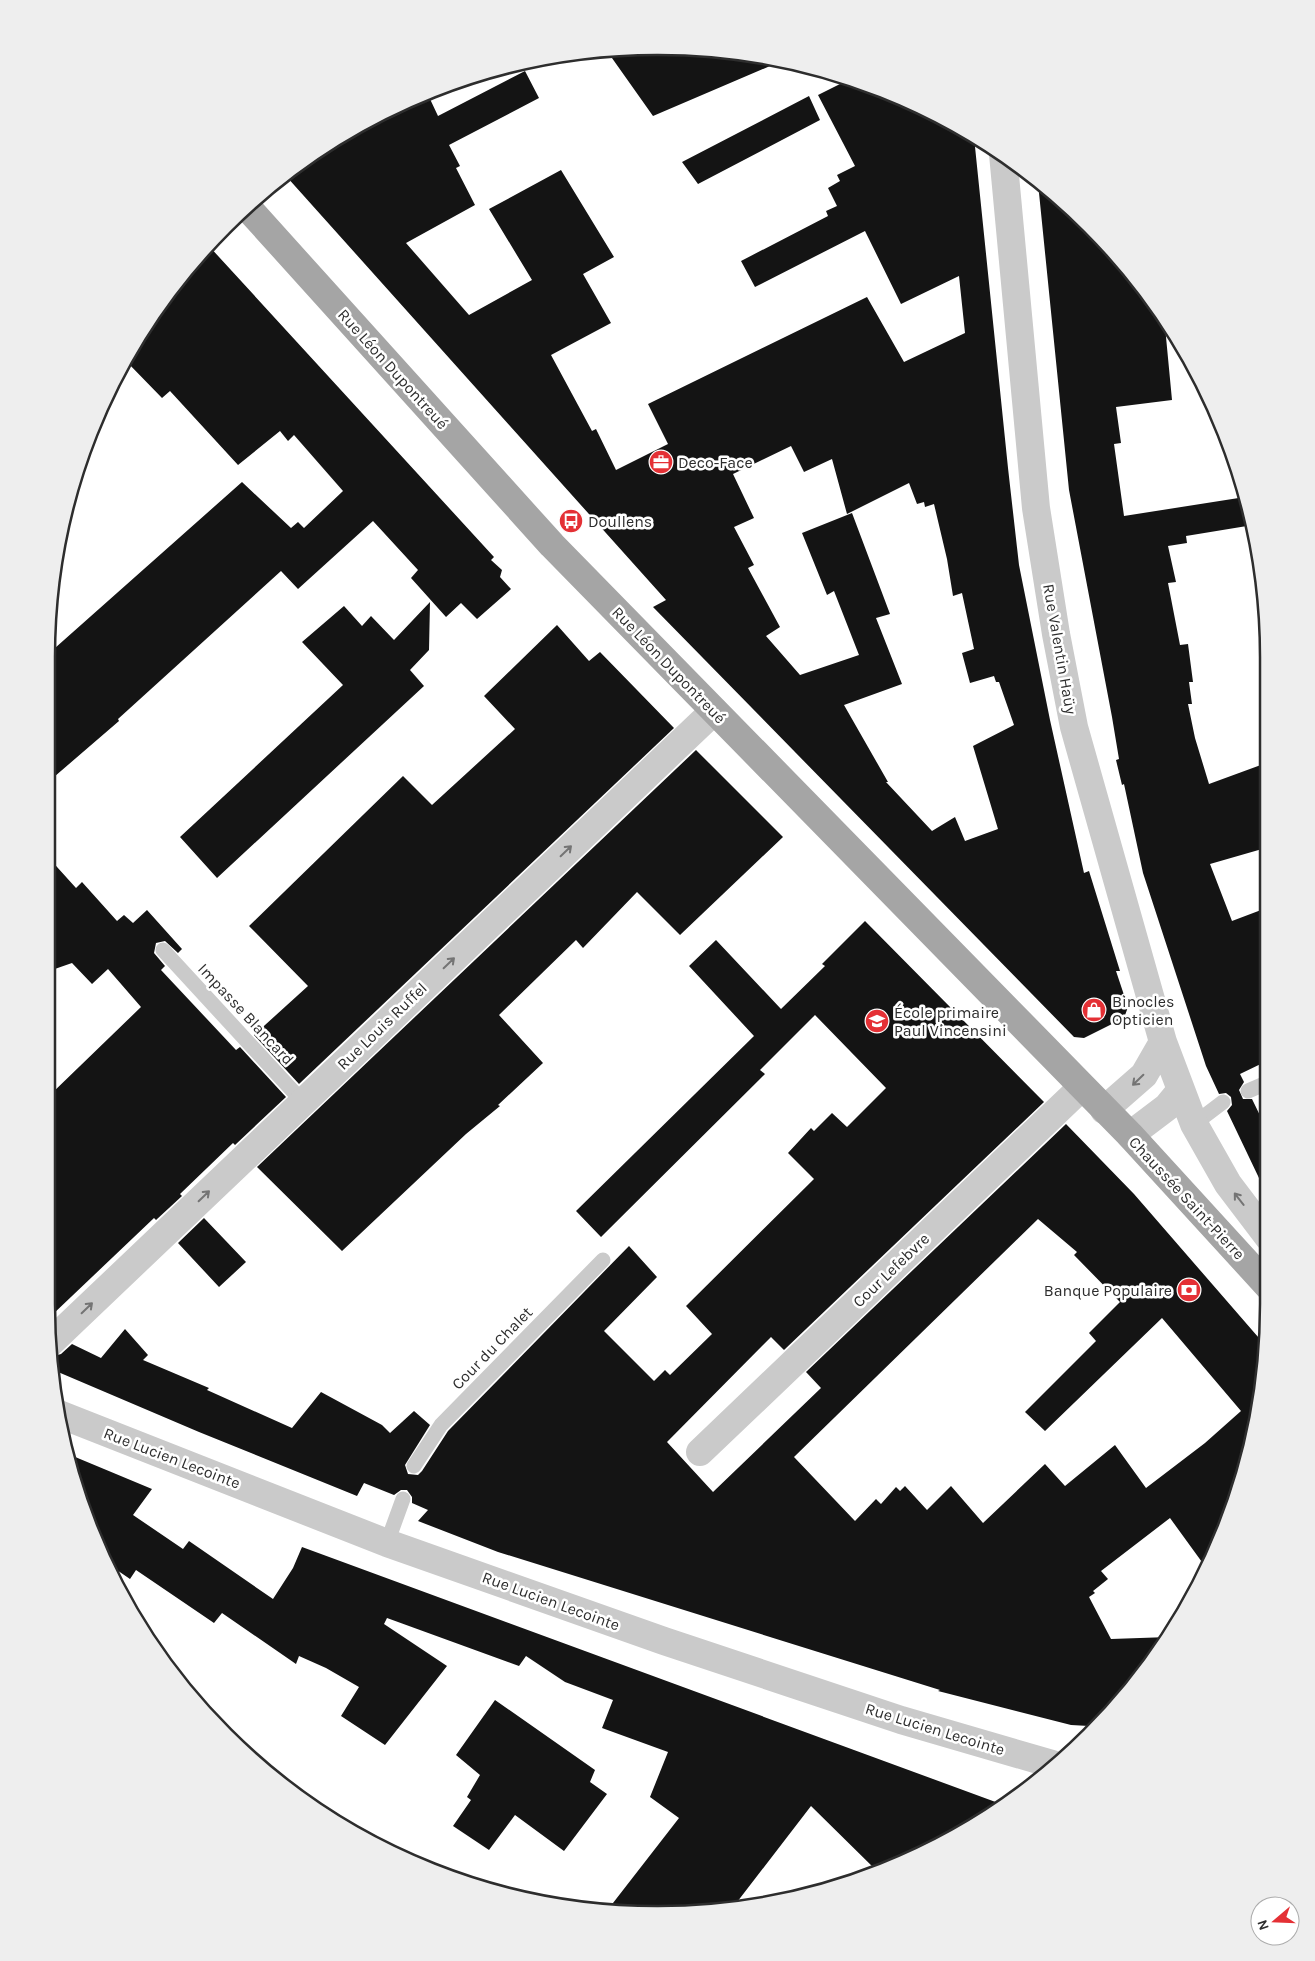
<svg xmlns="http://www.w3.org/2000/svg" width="1315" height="1961" font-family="Karla,sans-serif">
  <rect width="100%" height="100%" fill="#fff"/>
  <path fill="#141414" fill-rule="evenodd" d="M657,46L776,58L784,60L653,116L607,51Z
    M525,71L539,98L449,145L460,166L456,168L475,205L406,243L469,315L532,280L489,209L561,170L614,257L583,274L611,323L551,355L592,431L596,429L616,470L668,444L648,404L867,297L904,362L965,333L959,276L901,304L865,231L755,287L741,261L828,216L826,211L837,206L828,188L840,181L837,175L855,166L818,95L848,80L891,93L974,137L1008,468L1019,565L1050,720L1084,873L1089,871L1120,971H1116L1128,1007L1124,1018L1084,1038L1074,1037L1029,991L653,607L666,600L286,176L318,149L380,116L382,122L430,99L438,116ZM791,446L804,472L832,459L847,514L909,483L917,504L924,502L925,507L934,504L947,559L953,596L962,593L974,649L962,653L970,683L994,676L996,682H999L1014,725L973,746L998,829L965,841L955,817L932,831L886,782H888L844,705L902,684L876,618L890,614L852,513L802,533L827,595L834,591L859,655L800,675L766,636L780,627L748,568L754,565L734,527L754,518L733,474Z
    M809,96L820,120L698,184L682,162Z
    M1038,183L1090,225L1164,316L1172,400L1116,407L1121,443L1114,444L1124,516L1245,497L1253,525L1186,536L1187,543L1168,546L1176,582L1168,583L1180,645L1188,644L1193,682H1189L1192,704H1188L1195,738L1209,784L1269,762V847L1210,864L1232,921L1269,907V1060L1240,1074L1244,1082L1239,1090L1243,1099H1252L1269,1134V1199L1227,1111L1232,1105L1231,1097L1226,1093L1219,1094L1206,1066L1143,873L1124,784L1122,785L1116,760L1119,759L1112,717L1069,490Z
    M208,245L494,557L491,560L502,570L500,577L511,589L477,619L461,603L446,617L411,578L418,570L373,521L298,589L281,571L118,719L119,721L47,783L46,656L242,482L291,528L298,522L304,528L343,491L294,435L288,441L280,431L238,465L170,391L162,398L126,361L172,286Z
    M430,602L429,650L410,670L424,686L217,878L180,837L343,685L302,642L344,606L362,626L371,616L394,640Z
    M557,625L589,661L600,652L674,728L299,1084L254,1035L308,986L249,926L403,776L432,805L515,729L484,696Z
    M696,750L783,837L680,935L637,892L583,948L576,940L499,1015L543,1063L498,1105L500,1106L466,1134L342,1251L257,1167Z
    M48,857L76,888L82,882L117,921L124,915L133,923L147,910L182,949L178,953L165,941L156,943L154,953L165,966L161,970L236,1050L240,1047L286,1097L235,1145L233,1143L180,1194L182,1196L156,1220L154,1218L51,1316L49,1096L141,1007L108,969L92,984L72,963L49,971Z
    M865,921L1044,1102L784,1350L771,1337L667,1442L713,1492L821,1388L806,1372L1066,1124L1134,1194L1265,1345L1257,1422L1207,1569L1170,1518L1101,1571L1108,1579L1093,1591L1095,1593L1089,1597L1111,1639L1169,1637L1103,1720L1089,1726L1071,1725L938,1691L940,1690L498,1552L418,1521L428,1510L412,1503V1497L407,1490H401L394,1495L364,1483L357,1496L199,1432L51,1369V1357L61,1354L72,1344L101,1358L125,1329L148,1355L143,1360L209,1388L207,1390L292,1428L321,1392L382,1425L390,1433L414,1411L430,1425L405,1465L408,1474L418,1475L422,1471L448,1431L629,1246L657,1277L604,1331L654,1381L665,1370L670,1375L712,1334L686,1306L814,1179L788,1153L811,1128L814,1131L832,1113L847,1127L886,1088L815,1015L760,1070L765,1074L601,1237L576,1211L754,1036L689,966L716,940L781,1009L825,966L822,964ZM1038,1219L1077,1252L1074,1255L1120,1302L1089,1333L1096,1341L1025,1412L1045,1431L1162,1318L1241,1411L1205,1443L1146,1488L1115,1445L1065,1486L1045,1464L983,1523L951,1486L927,1510L905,1486L900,1491L896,1487L881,1504L876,1499L855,1521L794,1457Z
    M204,1218L246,1262L219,1287L178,1243Z
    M68,1454L152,1489L133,1515L183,1549L189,1541L273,1599L293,1568L302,1547L1001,1804L963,1833L878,1872L811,1806L734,1906L617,1913L606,1912L679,1818L650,1797L668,1752L602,1728L613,1700L565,1682L526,1656L519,1666L387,1618L384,1624L447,1666L385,1745L341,1716L359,1687L326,1668L299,1656L296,1664L222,1613L214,1623L136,1570L130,1579L111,1566L79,1500Z
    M495,1700L595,1770L590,1782L607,1794L564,1851L515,1815L489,1850L453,1826L471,1800L467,1797L480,1775L456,1755Z"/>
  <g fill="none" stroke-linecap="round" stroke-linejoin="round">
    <path stroke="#cacaca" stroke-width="15" d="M163,950L303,1102
      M1248,1091L1269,1082
      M1194,1124L1223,1102
      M414,1466L441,1425L603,1260
      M387,1543L403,1499"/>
    <path stroke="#cacaca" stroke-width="28" d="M51,1342L714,711
      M59,1414L387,1543L664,1641L901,1720L1052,1764
      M700,1452L1081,1088"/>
    <path stroke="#cacaca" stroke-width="28" d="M1003,154L1036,508L1056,634L1074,727L1163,1042L1194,1124L1228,1184L1269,1238
      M1104,1110L1144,1075L1163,1042
      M1130,1135L1167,1107L1181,1090"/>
    <path stroke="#a5a5a5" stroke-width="28" d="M247,207L552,545L1130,1135L1269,1287"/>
  </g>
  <defs><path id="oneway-shaft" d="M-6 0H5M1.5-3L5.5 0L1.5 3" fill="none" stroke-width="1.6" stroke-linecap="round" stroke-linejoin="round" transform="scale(1.25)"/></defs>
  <g stroke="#747474">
    <use href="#oneway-shaft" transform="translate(566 851) rotate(-44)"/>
    <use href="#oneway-shaft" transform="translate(449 963) rotate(-44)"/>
    <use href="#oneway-shaft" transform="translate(1138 1080) rotate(136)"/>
    <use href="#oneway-shaft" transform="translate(204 1196) rotate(-44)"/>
    <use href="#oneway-shaft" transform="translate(1239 1199) rotate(-128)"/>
    <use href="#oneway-shaft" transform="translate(87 1308) rotate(-44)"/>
  </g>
  <defs>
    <g id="office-disc" transform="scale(1.25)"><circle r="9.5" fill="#e43035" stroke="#fff"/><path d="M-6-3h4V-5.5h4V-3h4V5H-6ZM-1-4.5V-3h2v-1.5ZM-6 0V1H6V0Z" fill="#fff"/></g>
    <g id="bus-disc" transform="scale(1.25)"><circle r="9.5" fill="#e43035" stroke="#fff"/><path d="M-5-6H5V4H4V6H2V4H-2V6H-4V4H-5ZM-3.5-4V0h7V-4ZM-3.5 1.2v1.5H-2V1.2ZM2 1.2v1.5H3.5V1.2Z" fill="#fff"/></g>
    <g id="shop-disc" transform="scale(1.25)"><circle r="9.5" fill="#e43035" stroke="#fff"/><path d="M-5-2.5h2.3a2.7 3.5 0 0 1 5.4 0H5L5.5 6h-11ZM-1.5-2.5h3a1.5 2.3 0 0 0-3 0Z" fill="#fff"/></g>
    <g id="school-disc" transform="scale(1.25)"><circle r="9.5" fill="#e43035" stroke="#fff"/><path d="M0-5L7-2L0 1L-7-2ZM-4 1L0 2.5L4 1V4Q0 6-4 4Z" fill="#fff"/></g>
    <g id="bank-disc" transform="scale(1.25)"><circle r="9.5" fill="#e43035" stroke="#fff"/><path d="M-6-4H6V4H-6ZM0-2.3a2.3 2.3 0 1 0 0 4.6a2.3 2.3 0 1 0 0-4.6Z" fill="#fff"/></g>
  </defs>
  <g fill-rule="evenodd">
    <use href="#office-disc" x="661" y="462"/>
    <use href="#bus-disc" x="571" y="521"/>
    <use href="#shop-disc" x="1094" y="1010"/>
    <use href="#school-disc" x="877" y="1021"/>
    <use href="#bank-disc" x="1189" y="1290"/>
  </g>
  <g text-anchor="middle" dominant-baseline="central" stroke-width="5" stroke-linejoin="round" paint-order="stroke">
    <g font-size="16" fill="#2d2d2d" stroke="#fff">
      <text transform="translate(393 369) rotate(48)">Rue Léon Dupontreué</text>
      <text transform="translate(1060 649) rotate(80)">Rue Valentin Haüy</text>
      <text transform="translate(669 665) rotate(46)">Rue Léon Dupontreué</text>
      <text transform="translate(246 1014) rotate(47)">Impasse Blancard</text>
      <text transform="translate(382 1026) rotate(-44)">Rue Louis Ruffel</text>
      <text transform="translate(1187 1198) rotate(47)">Chaussée Saint-Pierre</text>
      <text transform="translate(891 1270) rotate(-44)">Cour Lefebvre</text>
      <text transform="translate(492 1348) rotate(-46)">Cour du Chalet</text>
      <text transform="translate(172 1458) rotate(21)">Rue Lucien Lecointe</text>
      <text transform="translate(551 1601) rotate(20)">Rue Lucien Lecointe</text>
      <text transform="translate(935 1729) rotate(17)">Rue Lucien Lecointe</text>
    </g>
    <g font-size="16" fill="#2d2d2d" stroke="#fff" text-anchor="start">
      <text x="678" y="462">Deco-Face</text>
      <text x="588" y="521">Doullens</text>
      <text x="1112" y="1001">Binocles<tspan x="1112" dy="18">Opticien</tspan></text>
      <text x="894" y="1012">École primaire<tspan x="894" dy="18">Paul Vincensini</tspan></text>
      <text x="1172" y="1290" text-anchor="end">Banque Populaire</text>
    </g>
  </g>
  <path d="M0 0H1315V1961H0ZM657 55H658A602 602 0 0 1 1260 657V1304A602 602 0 0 1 658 1906H657A602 602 0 0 1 55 1304V657A602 602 0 0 1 657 55Z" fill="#eee" fill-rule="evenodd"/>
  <path fill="none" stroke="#2d2d2d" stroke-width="2.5" d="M657 55H658A602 602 0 0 1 1260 657V1304A602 602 0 0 1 658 1906H657A602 602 0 0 1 55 1304V657A602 602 0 0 1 657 55Z"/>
  <g transform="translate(1275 1921) rotate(251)"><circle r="24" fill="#ffffff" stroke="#ababab"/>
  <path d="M0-4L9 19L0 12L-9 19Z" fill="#e43035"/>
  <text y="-8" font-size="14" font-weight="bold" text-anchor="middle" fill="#2d2d2d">N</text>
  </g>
</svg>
